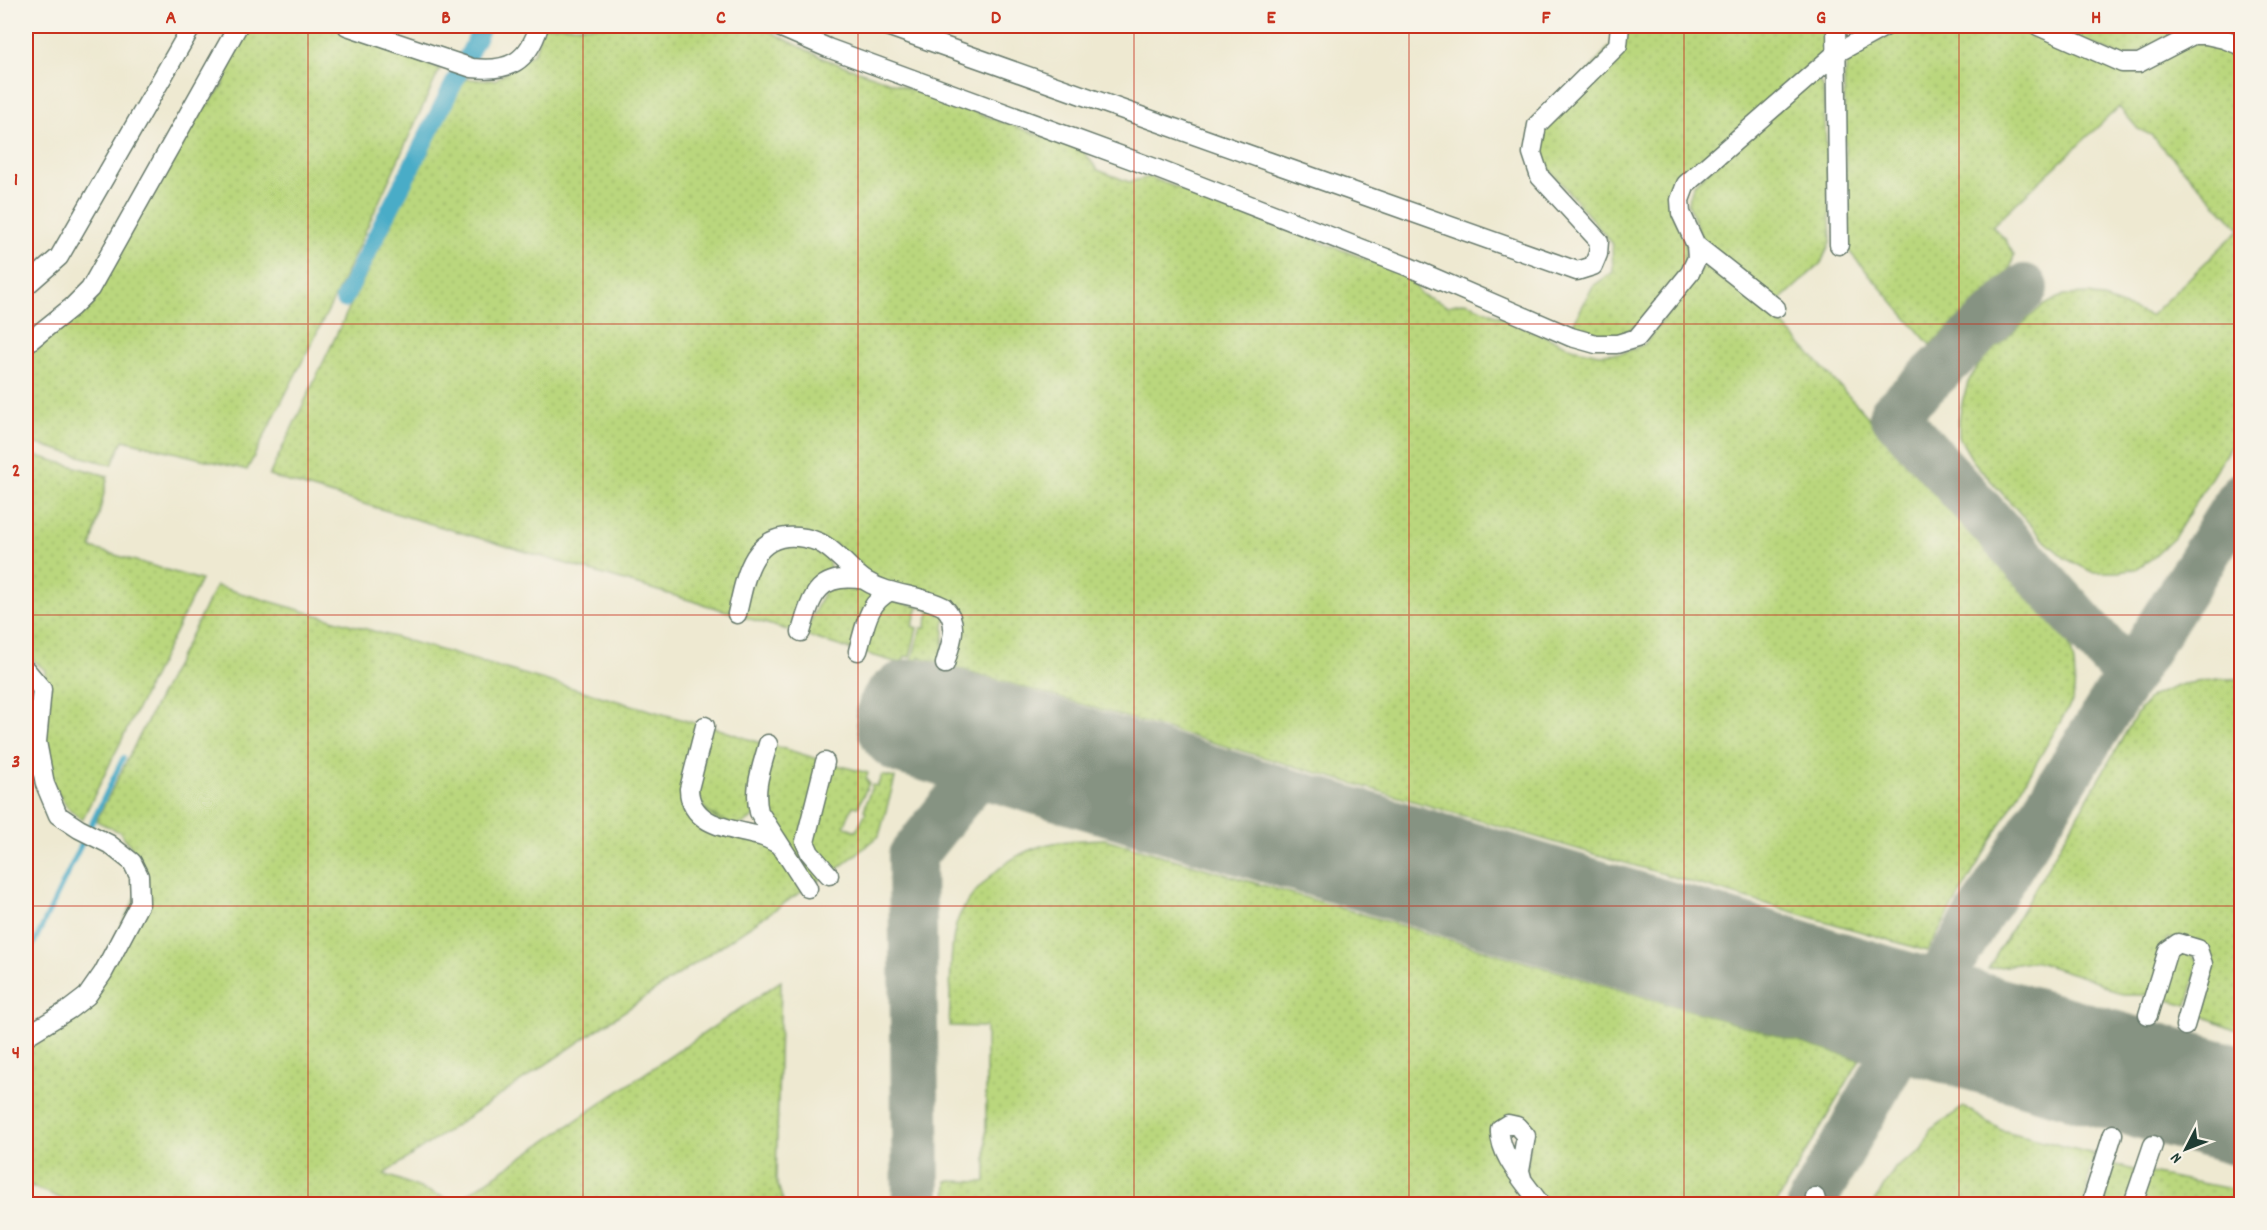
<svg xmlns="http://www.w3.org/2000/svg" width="2267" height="1230" font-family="Dekko,sans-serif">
  <defs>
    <pattern id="grass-dots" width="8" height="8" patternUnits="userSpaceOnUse" patternTransform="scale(1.5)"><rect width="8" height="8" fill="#bad77d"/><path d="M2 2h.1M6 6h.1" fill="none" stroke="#9fb96d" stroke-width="1.8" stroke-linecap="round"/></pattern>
  </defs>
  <rect width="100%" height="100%" fill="#f7f3e8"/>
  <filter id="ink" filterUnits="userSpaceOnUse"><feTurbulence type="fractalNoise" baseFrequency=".0167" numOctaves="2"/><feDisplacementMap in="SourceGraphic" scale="12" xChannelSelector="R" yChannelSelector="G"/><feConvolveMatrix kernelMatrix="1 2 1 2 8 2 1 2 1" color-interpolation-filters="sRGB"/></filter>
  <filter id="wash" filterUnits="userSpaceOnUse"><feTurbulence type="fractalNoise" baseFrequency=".008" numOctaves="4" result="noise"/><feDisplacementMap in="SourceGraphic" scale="24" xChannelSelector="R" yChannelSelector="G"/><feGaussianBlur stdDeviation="1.35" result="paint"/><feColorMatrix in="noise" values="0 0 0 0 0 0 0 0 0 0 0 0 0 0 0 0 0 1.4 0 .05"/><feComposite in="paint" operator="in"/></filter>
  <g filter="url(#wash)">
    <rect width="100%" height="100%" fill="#eee9d1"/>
    <path fill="url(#grass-dots)" stroke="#6c8a58" stroke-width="1.5" d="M244,26H330L440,69L336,295L247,470L123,440L112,465L26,441V358L37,341L67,326L90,304L194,110L207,106L224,84L221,65Z
      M542,26H759L825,59L1082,150L1098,170L1129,182L1149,177L1411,276L1420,294L1447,306L1466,302L1572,348L1598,354L1623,353L1645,344L1704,265L1774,315L2059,624C2075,649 2077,671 2073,700L1927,951L947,665L958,621L881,584L835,544L766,536L733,613L269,476L352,302L465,79L495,80L535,52Z
      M1627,26H1826L1828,49L1685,175L1673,189L1670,206L1686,245L1685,268L1637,325L1612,340L1569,332L1593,286L1613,272L1612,243L1544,163L1540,128Z
      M1907,26H2023L2122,66L2197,40L2241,52V429L2174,538L2154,557L2136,569L2118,572H2092L2065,558L2046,542L1973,461L1959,437V419L1963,399L1969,380L1982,360L2041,307L2064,295L2090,294L2150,316L2240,229L2151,135L2138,129L2119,107L1992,226L2005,239L2014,255L2009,273L1930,345L1847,249L1844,78L1850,54Z
      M2045,26H2241V41L2192,27L2138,53L2124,57Z
      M1815,77L1823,86L1831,241L1821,263L1777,303L1701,237L1688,203L1694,184Z
      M26,453L108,476L91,548L201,580L82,820L67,807L52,784L45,743V670L26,654Z
      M787,543C804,546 827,546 830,567L795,632L740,616L758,559Z
      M827,585L876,590L855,651L804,635Z
      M216,586L698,724L685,801L775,846L805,889L384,1174L456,1202L781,981L776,1179L784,1204H74L26,1184V1043L76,1009L146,878L132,848L120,832L96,821Z
      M883,598L945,613L942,663L919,657L918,661L912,659L921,628H925L930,610L918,607L912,626L917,628L910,657L905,656L902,664L861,652Z
      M2218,679H2241V1032L2194,1012L2209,950L2168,938L2150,995H2122L2096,981L2034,961L1988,969L2139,710L2152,696L2183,684Z
      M710,726L763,744L754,815C748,826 730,827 719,821C711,817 702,804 695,797Z
      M772,745L821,760L801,843L827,875L811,886L761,808Z
      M829,763L868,773L866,779L869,783L858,807L853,806L844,826L856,831L866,812L864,810L872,785L877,786L882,775L895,778L879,836L831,874L808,842Z
      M1105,839L1860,1060L1776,1204H1544L1526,1179L1531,1133L1496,1128L1536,1204H946L947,1181L986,1182V1027L949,1026C951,998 949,950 956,925C960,910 973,893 984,883C1022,843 1052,841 1105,839Z
      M2183,949L2199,962L2187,1005L2158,997L2170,953Z
      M1964,1107L2001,1130L2094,1154L2084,1204H1873L1895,1168L1923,1150L1930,1130Z
      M2109,1163L2137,1171L2129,1204H2097Z
      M2150,1173L2241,1191V1204H2139Z"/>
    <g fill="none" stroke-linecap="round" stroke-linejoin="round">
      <path stroke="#48acc7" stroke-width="5" d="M26,960L123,758"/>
      <path stroke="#48acc7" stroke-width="18" d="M344,299L483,26"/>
      <path stroke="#869382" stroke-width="48" d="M2129,676L2242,496
        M916,1204L912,856L1002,743
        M1811,1204L1917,1015L2129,676L1893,414L2024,288"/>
      <path stroke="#869382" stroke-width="118" d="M915,718L1917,1015L2242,1107"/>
    </g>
  </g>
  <g filter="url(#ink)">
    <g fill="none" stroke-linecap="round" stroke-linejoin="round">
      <g stroke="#67796b" stroke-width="21">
        <path id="minor" d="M347,26L472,68C509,72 528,62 539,26
          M777,26L828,48L1152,167L1409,267L1571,337L1596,344H1617L1637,338L1690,273L1697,258L1696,245L1681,213L1680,200L1686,184L1835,54L1886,26
          M887,26L1577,271L1593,266L1598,254L1599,241L1540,177L1532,153L1537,125L1618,45L1620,26
          M1836,26L1839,245
          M2038,26L2122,63H2139L2193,35H2206L2224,39L2242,46
          M1696,245L1776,308
          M26,286L59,257L192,26
          M26,344L72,307L90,289L238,26
          M737,614C745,580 751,532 798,537C807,538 816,540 824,545C840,555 851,571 866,581C890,596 920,594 944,607C961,624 950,644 945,664
          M801,632C812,593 819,572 865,580
          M858,651C865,628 867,602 891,591
          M26,670L42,689L37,742L45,784L58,815L79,829L109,844L132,862L139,876L140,903L103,973L87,996L70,1009L26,1036
          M705,726L689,789C690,828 735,829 763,837C770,839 775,843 781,846
          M768,744C762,767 753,788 759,812L808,888
          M825,762L805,842L810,853L829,875
          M2148,1015L2168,950L2178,943L2198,949L2203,964L2185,1026
          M1522,1178L1520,1171L1526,1136L1517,1126L1508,1124L1500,1129C1498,1155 1526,1183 1540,1204
          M1815,1197L1817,1204
          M2091,1204L2113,1134
          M2133,1204L2153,1145"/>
      </g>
      <use href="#minor" stroke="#fff" stroke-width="18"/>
    </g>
  </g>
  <path fill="none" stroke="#c8321e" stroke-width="1.5" stroke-opacity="0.55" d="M308,26V1204M583,26V1204M858,26V1204M1134,26V1204M1409,26V1204M1684,26V1204M1959,26V1204M26,324H2242M26,615H2242M26,906H2242"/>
  <rect width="2267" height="1230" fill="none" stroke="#f7f3e8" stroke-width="66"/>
  <g transform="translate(2186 1149) rotate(228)" stroke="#f7f3e8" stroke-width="4.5" paint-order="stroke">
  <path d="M0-4.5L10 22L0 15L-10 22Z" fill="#1f3d34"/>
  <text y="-9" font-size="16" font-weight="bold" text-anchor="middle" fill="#1f3d34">N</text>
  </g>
  <rect x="33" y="33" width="2201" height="1164" fill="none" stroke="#c8321e" stroke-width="2"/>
  <g font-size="20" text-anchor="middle" font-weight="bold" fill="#c8321e">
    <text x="171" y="23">A</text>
    <text x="446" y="23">B</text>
    <text x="721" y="23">C</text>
    <text x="996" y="23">D</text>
    <text x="1271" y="23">E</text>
    <text x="1546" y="23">F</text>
    <text x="1821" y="23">G</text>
    <text x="2096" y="23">H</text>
    <text x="16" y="185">1</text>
    <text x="16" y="476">2</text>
    <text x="16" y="767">3</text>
    <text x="16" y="1058">4</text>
  </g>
</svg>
